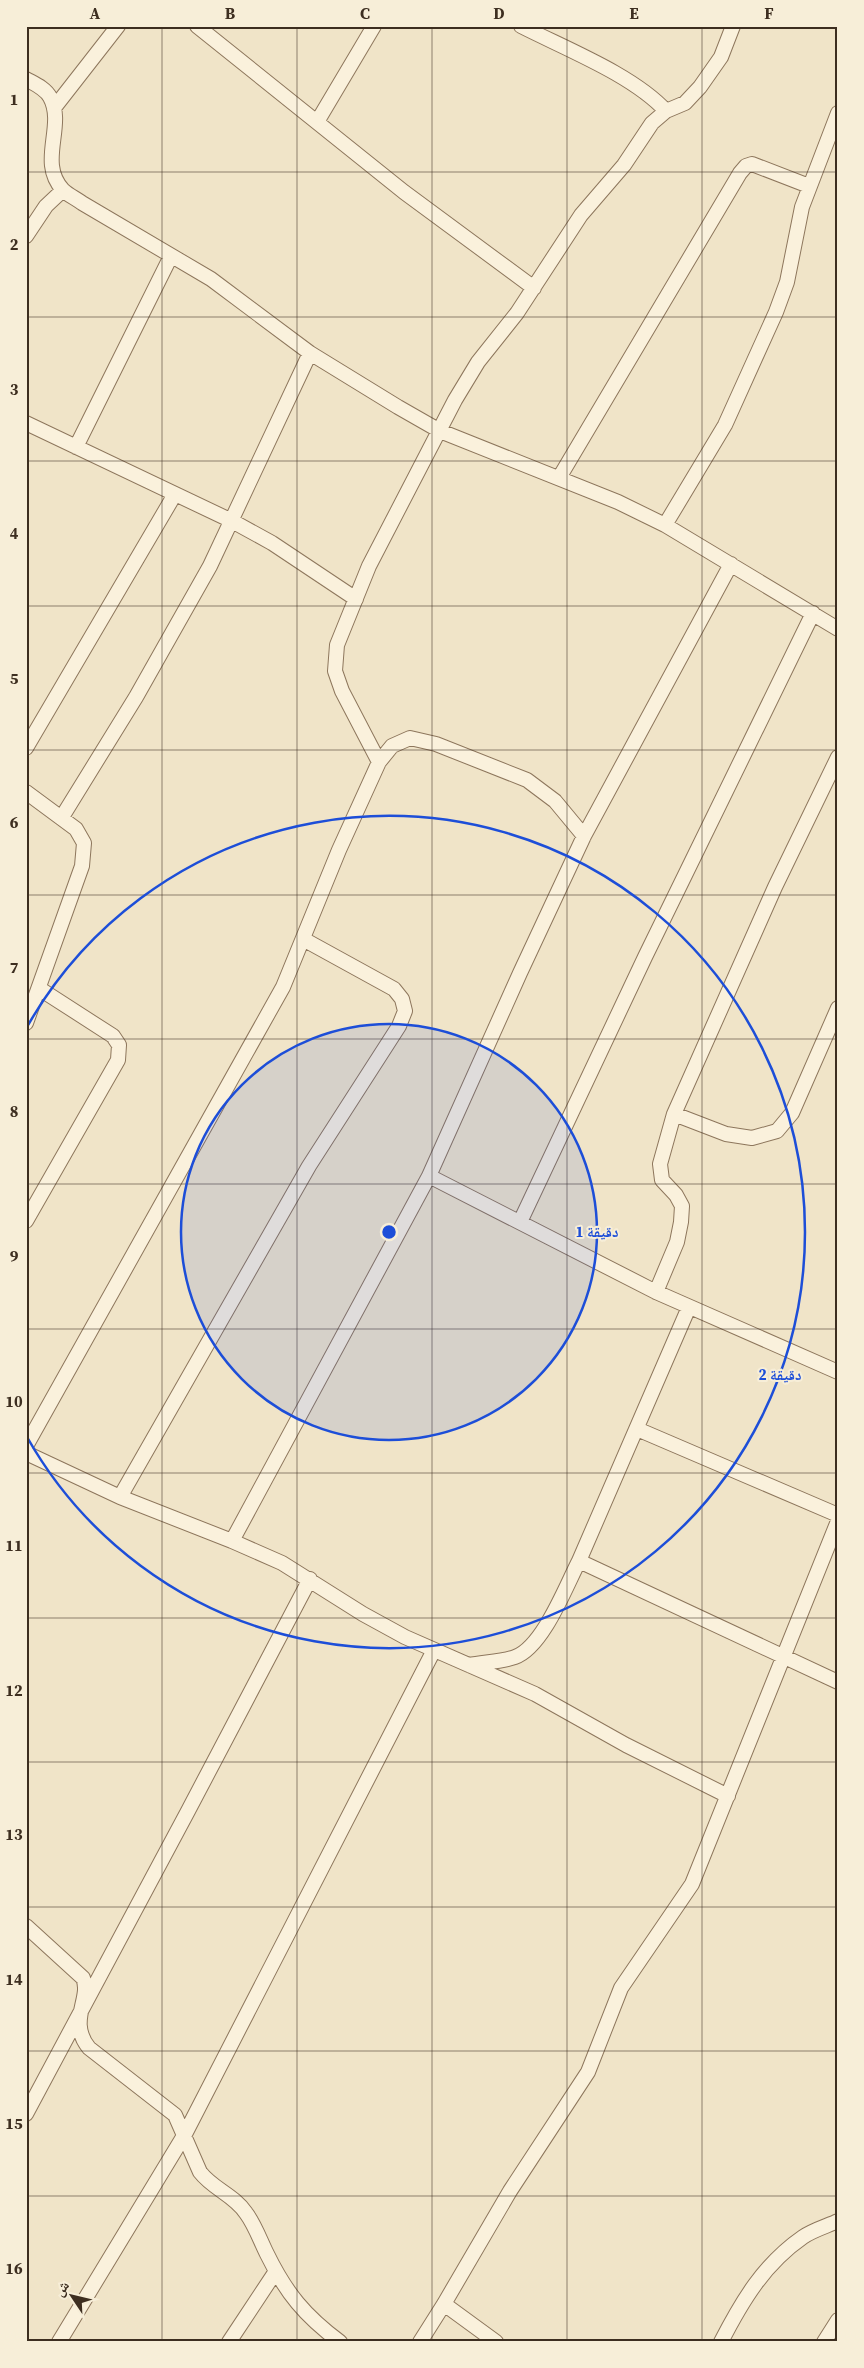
<svg xmlns="http://www.w3.org/2000/svg" width="864" height="2368" font-family="'Source Serif 4','Noto Naskh Arabic',serif">
  <rect width="100%" height="100%" fill="#f0e4c8"/>
  <g fill="none" stroke-linecap="round" stroke-linejoin="round">
    <g stroke="#8d765c" stroke-width="16">
      <path id="minor" d="M197,26L404,192L534,288
        M521,26C566,49 633,75 666,111
        M26,79C35,84 45,88 50,97C66,126 37,162 63,190C68,195 77,199 82,203L211,279L310,353L398,407L440,431L618,502L665,525L838,629
        M54,108L118,26
        M317,122L374,26
        M26,236L46,206L63,190
        M26,423L232,521L272,543L356,599
        M76,447L171,256
        M559,478L740,173L746,166L752,164L809,186
        M665,525L725,425L776,312L787,282L802,207L838,113
        M26,748L175,494
        M379,762L342,691L335,671L337,645L369,566L455,400L478,362L517,313L581,215L624,165L652,123L666,111L685,103L700,87L721,57L733,26
        M26,792L76,829L84,843L82,866L26,1023
        M62,817L136,697L210,566L310,353
        M674,1114L726,1134L752,1138L777,1131L792,1113L838,1008
        M429,1176L656,1292L838,1372
        M26,1221L118,1060L119,1045L113,1036L40,989
        M520,1222L645,957L813,613
        M656,1292L677,1242L681,1222L682,1206L676,1195L662,1180L660,1164L674,1114L775,887L838,757
        M689,1307L579,1561L838,1682
        M637,1429L838,1515
        M26,1446L283,987L339,850L379,762L392,746L410,738L436,744L527,780L555,801L584,836
        M26,1453L120,1497L232,1541L282,1563L363,1614L405,1637L535,1694L626,1745L728,1796
        M120,1497L309,1166L399,1026L405,1011L402,999L394,989L303,939
        M232,1541L429,1176L520,973L584,836L731,564
        M469,1665C484,1662 501,1662 515,1657C543,1647 566,1586 579,1561
        M26,1926L83,1978C92,1998 67,2021 89,2048L175,2115L200,2172C213,2189 234,2195 246,2213C255,2225 260,2240 267,2254C286,2293 305,2316 340,2342
        M26,2114L188,1811L310,1579
        M444,2304L496,2342
        M59,2342L185,2134L434,1650
        M229,2342L276,2271
        M420,2342L444,2304L510,2191L588,2072L621,1988L692,1884L838,1521
        M721,2342C742,2301 764,2264 803,2237C813,2230 827,2226 838,2221
        M824,2342L838,2320"/>
    </g>
    <use href="#minor" stroke="#faf1dc" stroke-width="14"/>
  </g>
  <path fill="none" stroke="#3d2e20" stroke-width="1" stroke-opacity="0.55" d="M162,26V2342M297,26V2342M432,26V2342M567,26V2342M702,26V2342M26,172H838M26,317H838M26,461H838M26,606H838M26,750H838M26,895H838M26,1039H838M26,1184H838M26,1329H838M26,1473H838M26,1618H838M26,1762H838M26,1907H838M26,2051H838M26,2196H838"/>
  <circle cx="389" cy="1232" r="208" fill="#1d4ed8" fill-opacity=".12"/>
  <g fill="none" stroke="#1d4ed8" stroke-width="2.5">
    <circle cx="389" cy="1232" r="208"/>
    <path d="M27 1027A416 416 0 1 1 27 1437"/>
  </g>
  <circle cx="389" cy="1232" r="8" fill="#1d4ed8" stroke="#f7eed8" stroke-width="2.5"/>
  <g font-size="15" text-anchor="middle" font-weight="bold" fill="#1d4ed8" stroke="#f7eed8" stroke-width="4" stroke-linejoin="round" paint-order="stroke">
    <text x="597" y="1237">1 دقيقة</text>
    <text x="780" y="1380">2 دقيقة</text>
  </g>
  <rect width="864" height="2368" fill="none" stroke="#f7eed8" stroke-width="55"/>
  <g transform="translate(72 2296) rotate(305)" stroke="#f7eed8" stroke-width="4" paint-order="stroke">
  <path d="M0-4L9 19L0 12L-9 19Z" fill="#3d2e20"/>
  <text y="-8" font-size="14" font-weight="bold" text-anchor="middle" fill="#3d2e20">ش</text>
  </g>
  <rect x="28" y="28" width="808" height="2312" fill="none" stroke="#3d2e20" stroke-width="2"/>
  <g font-size="16" text-anchor="middle" font-weight="bold" fill="#3d2e20">
    <text x="95" y="19">A</text>
    <text x="230" y="19">B</text>
    <text x="365" y="19">C</text>
    <text x="499" y="19">D</text>
    <text x="634" y="19">E</text>
    <text x="769" y="19">F</text>
    <text x="14" y="105">1</text>
    <text x="14" y="250">2</text>
    <text x="14" y="395">3</text>
    <text x="14" y="539">4</text>
    <text x="14" y="684">5</text>
    <text x="14" y="828">6</text>
    <text x="14" y="973">7</text>
    <text x="14" y="1117">8</text>
    <text x="14" y="1262">9</text>
    <text x="14" y="1407">10</text>
    <text x="14" y="1551">11</text>
    <text x="14" y="1696">12</text>
    <text x="14" y="1840">13</text>
    <text x="14" y="1985">14</text>
    <text x="14" y="2129">15</text>
    <text x="14" y="2274">16</text>
  </g>
</svg>
